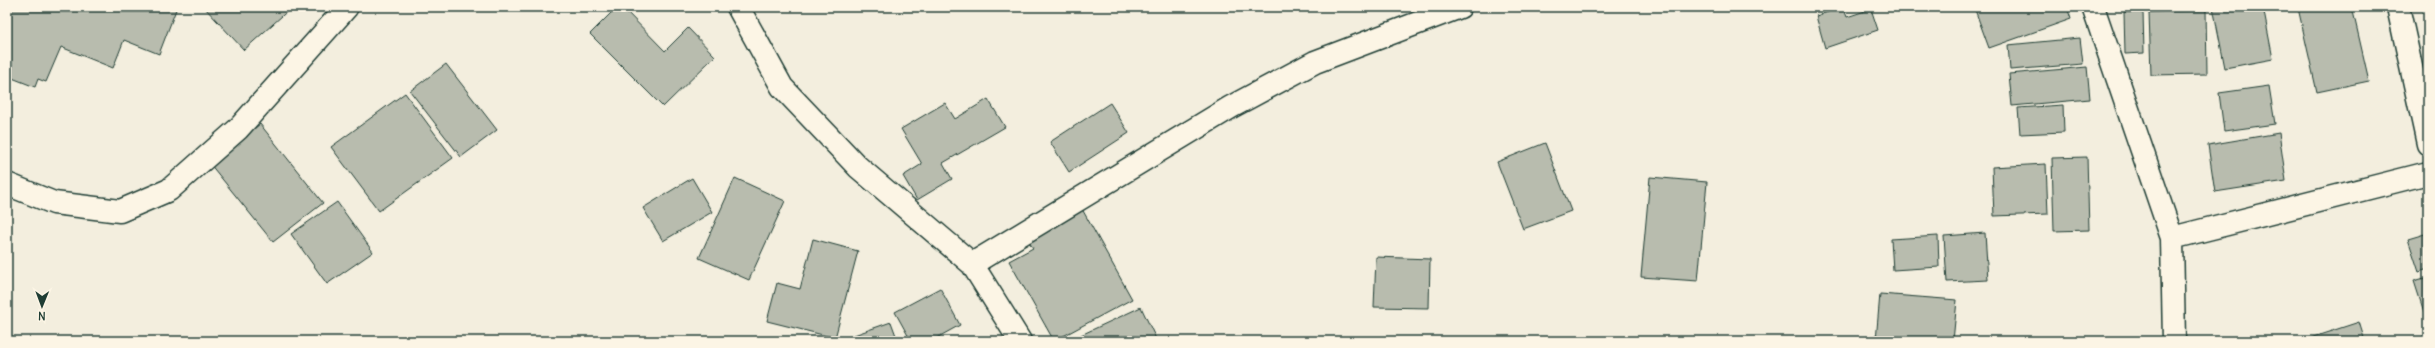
<svg xmlns="http://www.w3.org/2000/svg" width="2435" height="348" font-family="Delius,sans-serif">
  <rect width="100%" height="100%" fill="#f3eede"/>
  <filter id="ink" filterUnits="userSpaceOnUse"><feTurbulence type="fractalNoise" baseFrequency=".025" numOctaves="2"/><feDisplacementMap in="SourceGraphic" scale="8" xChannelSelector="R" yChannelSelector="G"/><feConvolveMatrix kernelMatrix="1 2 1 2 8 2 1 2 1" color-interpolation-filters="sRGB"/></filter>
  <g filter="url(#ink)">
    <path fill="#b8bcae" stroke="#1f3d34" d="M7,7H177L159,54L124,40L113,68L61,47L46,82L38,79L35,87L7,76Z
      M204,7H292L244,50Z
      M617,7H622L665,51L688,28L715,56L663,107L590,34Z
      M1843,7L1847,17L1871,9L1878,30L1825,48L1816,16Z
      M1974,7H2067L2071,19L1989,48Z
      M2213,7H2263L2273,59L2225,68Z
      M2303,7H2352L2369,81L2317,92L2298,8Z
      M2206,10L2207,74L2151,75L2149,12Z
      M2124,12H2143L2144,53L2125,54Z
      M2080,38L2083,64L2010,70L2008,45Z
      M446,64L497,130L461,157L410,91Z
      M2087,67L2090,99L2012,106L2009,74Z
      M2269,86L2275,124L2224,131L2219,93Z
      M405,93L453,158L379,211L331,147Z
      M988,99L1005,127L943,163L952,179L917,200L903,176L922,164L901,129L945,103L955,119Z
      M1110,103L1129,133L1069,172L1050,142Z
      M2063,105L2064,132L2020,134L2018,108Z
      M260,124L323,203L273,242L210,164Z
      M2279,133L2286,181L2215,192L2208,145Z
      M1545,143L1571,211L1523,229L1497,162Z
      M2087,157L2089,230L2054,231L2052,158Z
      M2046,164L2048,214L1994,216L1992,167Z
      M1650,177L1707,182L1698,281L1641,277Z
      M692,178L712,212L663,241L643,208Z
      M735,178L785,201L749,280L699,258Z
      M337,202L373,252L327,284L291,234Z
      M1082,209L1132,299L1054,341L1009,261L1033,248L1027,239Z
      M1985,233L1988,280L1947,282L1944,236Z
      M2428,233V269L2419,272L2408,239Z
      M1938,236L1939,267L1893,270L1891,239Z
      M813,239L858,251L835,338L767,321L777,283L800,289Z
      M1376,257L1430,259L1429,308L1374,307Z
      M2428,277V311L2424,312L2414,281Z
      M940,288L960,325L931,341H911L895,312Z
      M1880,294L1957,300L1953,341H1876Z
      M1141,307L1157,341H1084L1081,335Z
      M891,322L898,341H837Z
      M2359,322L2365,341H2301Z"/>
    <g fill="none" stroke-linecap="round" stroke-linejoin="round">
      <g stroke="#1f3d34" stroke-width="25">
        <path id="minor" d="M738,7L782,87L858,167L972,264L1020,341
          M2093,7L2172,238L2174,341
          M2398,7L2428,144
          M7,184L54,203L120,211L169,190L238,129L347,7
          M2172,238L2428,173
          M972,264L1231,107L1315,62L1460,7"/>
      </g>
      <use href="#minor" stroke="#fcf5e5" stroke-width="22"/>
    </g>
  </g>
  <rect width="2435" height="348" fill="none" stroke="#fcf5e5" stroke-width="24"/>
  <rect x="12" y="12" width="2411" height="324" fill="none" stroke="#1f3d34" stroke-width="1.5" filter="url(#ink)"/>
  <g transform="translate(42 306) rotate(181)" stroke="#fcf5e5" stroke-width="3" paint-order="stroke">
  <path d="M0-3L7 15L0 10L-7 15Z" fill="#1f3d34"/>
  <text y="-6" font-size="11" font-weight="bold" text-anchor="middle" fill="#1f3d34">N</text>
  </g>
</svg>
